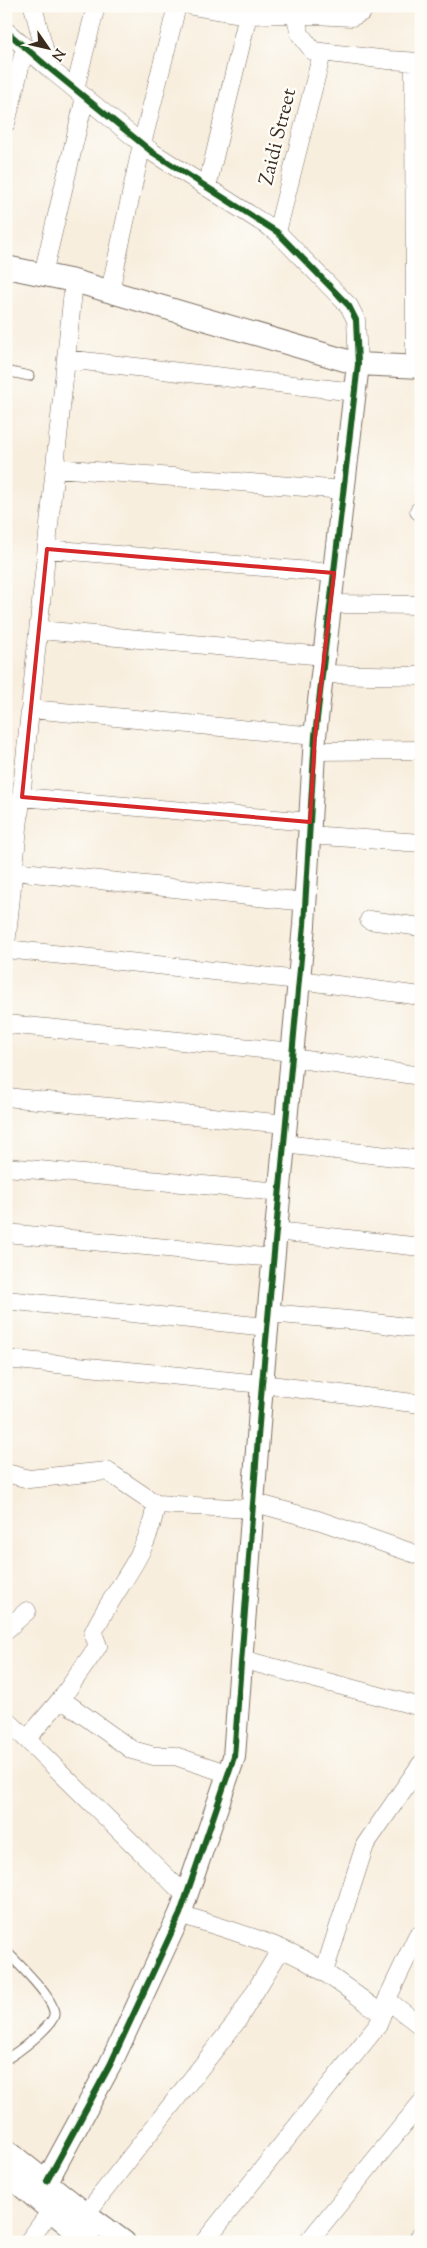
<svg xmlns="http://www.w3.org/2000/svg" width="427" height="2248" font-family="'Sorts Mill Goudy',serif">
  <rect width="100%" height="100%" fill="#fdfcf7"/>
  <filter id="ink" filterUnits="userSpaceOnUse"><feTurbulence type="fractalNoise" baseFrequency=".02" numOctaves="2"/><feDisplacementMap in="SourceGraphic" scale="10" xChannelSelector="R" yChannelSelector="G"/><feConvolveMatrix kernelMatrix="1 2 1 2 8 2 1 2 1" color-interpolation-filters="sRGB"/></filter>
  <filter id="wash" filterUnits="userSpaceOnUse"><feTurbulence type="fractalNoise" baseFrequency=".0096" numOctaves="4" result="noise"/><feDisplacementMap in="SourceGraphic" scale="20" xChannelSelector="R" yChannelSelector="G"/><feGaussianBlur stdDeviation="1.12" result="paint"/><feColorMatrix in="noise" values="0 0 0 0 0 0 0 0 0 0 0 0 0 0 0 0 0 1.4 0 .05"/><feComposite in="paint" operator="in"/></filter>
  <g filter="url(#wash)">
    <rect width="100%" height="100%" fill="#f8eede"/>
  </g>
  <g filter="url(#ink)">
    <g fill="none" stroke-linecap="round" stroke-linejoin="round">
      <g stroke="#7d6f61" stroke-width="11">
        <path id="service" d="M6,371L29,376
          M6,1951C18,1964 56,1999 54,2015C52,2027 17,2053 6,2059"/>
      </g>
      <g stroke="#7d6f61" stroke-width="19">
        <path id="minor" d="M33,6L49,68
          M193,6L248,15L295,14L352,17L362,12L365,6
          M295,14L300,34L313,51L388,60L421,62
          M6,31L49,68L152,152L277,232L349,306L356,320L358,364
          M414,62L415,366
          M75,89L96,6
          M6,123L25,47
          M207,187L248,15
          M277,232L322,53
          M43,274L85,97
          M110,291L142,144L177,6
          M66,359L355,392
          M56,468L344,490
          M419,511H421
          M47,549L334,573
          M330,604L421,605
          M40,630L324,656
          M322,674L421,676
          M31,709L315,736
          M314,751L421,750
          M22,797L310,822
          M309,835L421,843
          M14,871L306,902
          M369,920L421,927
          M6,945L74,281
          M6,949L299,980L421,996
          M6,1024L293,1052
          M292,1058L421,1076
          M6,1097L286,1124
          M284,1144L421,1160
          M6,1167L280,1192
          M276,1231L421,1247
          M6,1233L274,1258
          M6,1300L267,1327
          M269,1313L360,1321L421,1329
          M6,1359L262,1384L421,1404
          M6,1473L29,1479L107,1471L156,1504L252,1509
          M252,1502L318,1520L421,1556
          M6,1630L27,1611
          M241,1659L421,1707
          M61,1699L132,1750L154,1756H175L229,1774
          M6,1719L186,1896
          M27,1739L61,1699L98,1646L93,1633C115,1586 148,1558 156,1504
          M180,1914C221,1928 265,1939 303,1959C331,1975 356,1995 382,2014
          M324,1972L365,1845L421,1764
          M387,2000L421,2026
          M86,2214L237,2021L281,1949
          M28,2242L58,2201
          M204,2242L378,2025L389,1995L417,1936
          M308,2242L421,2103
          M416,2242L421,2235"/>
      </g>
      <g stroke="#7d6f61" stroke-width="24">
        <path id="tertiary" d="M6,267L74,281L358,364L421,367
          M6,2150L86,2214L124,2242
          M6,2173L89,2242
          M47,2181L110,2065L180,1914L234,1757L262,1384L304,925L315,736L358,364"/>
      </g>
      <use href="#service" stroke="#fff" stroke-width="9"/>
      <use href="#minor" stroke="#fff" stroke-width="18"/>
      <use href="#tertiary" stroke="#fff" stroke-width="22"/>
      <g stroke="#fdfcf7" stroke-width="9">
        <path id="cycleway" d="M6,31L49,68L152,152L277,232L349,306L356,320L358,364L315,736L304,925L262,1384L234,1757L180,1914L110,2065L47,2181"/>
      </g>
      <use href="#cycleway" stroke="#1b5e20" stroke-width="6"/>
    </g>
  </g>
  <path fill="none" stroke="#d62828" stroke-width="4" stroke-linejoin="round" d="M47,549L334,573L315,736L310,822L22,797Z"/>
  <g text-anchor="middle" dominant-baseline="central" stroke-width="5" stroke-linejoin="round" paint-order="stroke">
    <g font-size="20" fill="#3b2a1e" stroke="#fdfcf7">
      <text transform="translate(279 137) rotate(-76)">Zaidi Street</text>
    </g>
  </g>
  <rect width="427" height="2248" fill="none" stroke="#fdfcf7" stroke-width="25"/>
  <g transform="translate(48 48) rotate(124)" stroke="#fdfcf7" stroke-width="4" paint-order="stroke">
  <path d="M0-4L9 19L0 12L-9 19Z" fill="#3b2a1e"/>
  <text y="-8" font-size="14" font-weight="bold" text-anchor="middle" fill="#3b2a1e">N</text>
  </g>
</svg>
